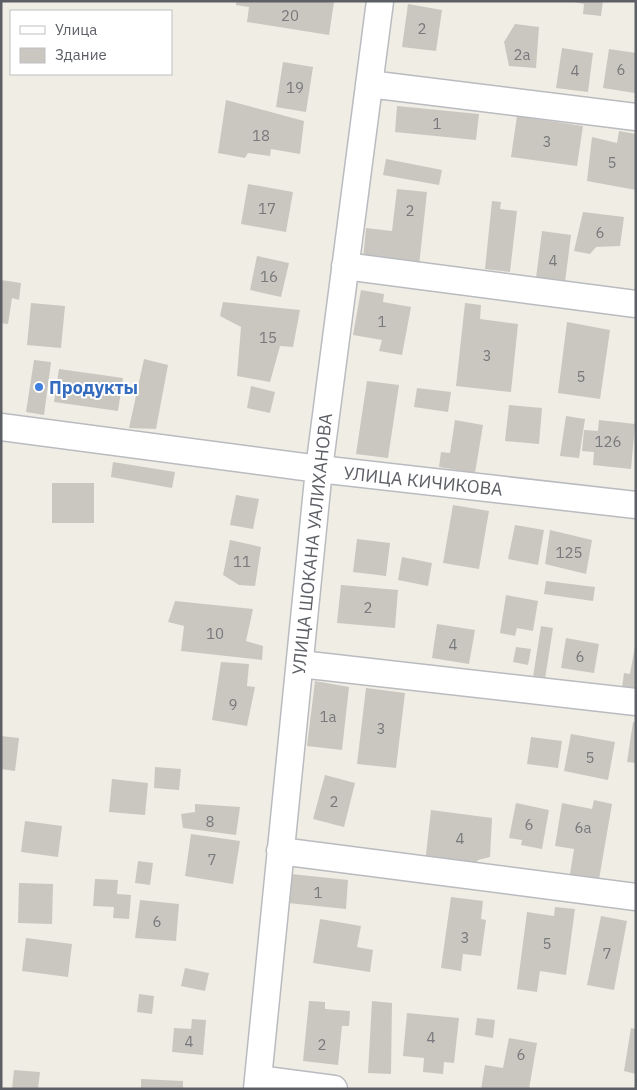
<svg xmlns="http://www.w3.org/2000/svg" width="637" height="1090" font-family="'IBM Plex Sans',sans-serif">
  <rect width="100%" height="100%" fill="#efede4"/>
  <path fill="#cac7c1" d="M236,1L334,2L329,35L247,22L249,7L236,5Z
    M568,1H603L601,16L583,14L584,4Z
    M408,4L442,10L436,51L402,47Z
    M515,24L539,27L536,68L509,66L504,42Z
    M562,48L593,53L588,92L556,88Z
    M609,49L636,53L635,93L603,88Z
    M283,62L313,67L306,112L276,107Z
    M226,100L304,121L300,154L271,149L270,156L248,153L245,158L218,153Z
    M397,106L479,114L476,140L395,132Z
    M517,116L583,126L577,166L511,157Z
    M619,131L636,134V190L587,181L592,137L617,143Z
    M386,159L442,170L439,185L383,175Z
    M248,184L293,192L286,232L241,224Z
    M397,189L427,192L419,266L363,260L366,228L392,231Z
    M492,201L501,202L500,209L517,211L510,272L485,269Z
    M583,212L624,217L620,246L596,247L590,254L574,251Z
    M542,231L571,235L564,290L535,286Z
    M257,256L289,263L281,297L250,290Z
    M1,280L21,283L19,300L12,298L8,324L1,323Z
    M361,290L384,294L383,302L411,307L402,355L379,351L382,340L353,335Z
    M223,302L300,310L293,347L280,346L270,382L237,376L241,327L220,316Z
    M31,303L65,306L61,348L27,345Z
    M465,303L481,305L480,319L518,324L511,392L456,386Z
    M567,322L610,330L600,399L558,393Z
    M144,359L168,365L156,429L129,428Z
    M34,360L51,362L44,415L26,412Z
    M59,369L123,378L118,411L54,402Z
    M367,381L399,385L388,458L356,454Z
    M251,386L275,392L270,413L247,408Z
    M417,388L451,392L448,412L414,407Z
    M509,405L542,408L539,444L505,441Z
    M566,416L585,419L579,458L560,456Z
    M455,420L483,425L475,473L439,467L441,452L450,453Z
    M599,420L635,424L631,469L593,465L594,452L582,451L584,430L598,431Z
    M113,462L175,472L172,488L111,477Z
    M52,483H94V523H52Z
    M236,495L259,499L253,529L230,525Z
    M453,505L489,511L479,569L443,563Z
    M515,525L544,530L538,565L508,559Z
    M550,530L592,540L586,574L545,564Z
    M357,539L390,543L386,576L353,572Z
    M230,540L261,547L255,586L239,585L223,575Z
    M402,557L432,563L428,586L398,580Z
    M546,581L595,587L593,601L544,594Z
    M341,585L398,590L395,628L337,623Z
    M506,595L538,601L533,631L517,628L515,636L500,633Z
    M175,601L253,609L246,641L263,646L262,660L181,651L184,626L168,622Z
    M437,624L475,630L469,664L432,658Z
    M541,626L553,628L545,679L533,677Z
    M566,638L599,644L594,673L561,668Z
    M635,646H636V697L621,695L624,673L630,674Z
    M516,647L531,649L528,665L513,662Z
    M221,662L249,664L247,686L255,687L247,726L212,720Z
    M315,681L349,687L342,750L307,746Z
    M366,688L405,693L396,768L357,764Z
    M633,722L636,723V763L627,762Z
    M571,734L615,742L608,780L564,771Z
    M1,736L19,738L15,771L1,769Z
    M531,737L562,741L558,768L527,764Z
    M155,767L181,769L179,790L154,788Z
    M325,775L355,783L344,827L313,819Z
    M112,779L148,783L145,815L109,812Z
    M594,800L612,804L598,885L569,880L574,849L555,846L562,803L592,809Z
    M516,803L549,810L542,849L521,845L522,840L509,838Z
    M195,804L240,807L236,835L183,828L181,814L195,812Z
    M431,810L492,818L490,857L478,860L472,870L425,863Z
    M25,821L62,826L58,857L21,852Z
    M191,834L240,841L233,884L185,876Z
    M138,861L153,863L150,885L135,883Z
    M291,874L348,880L346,909L288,903Z
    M95,879L118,880L117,894L131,895L129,919L113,918L114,907L93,906Z
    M19,883L53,884L52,924L18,923Z
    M451,897L483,901L481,919L486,920L481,956L463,954L461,971L441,968Z
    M140,900L179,904L176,941L135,938Z
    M555,907L575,909L566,975L540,971L537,992L517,989L527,912L554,916Z
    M601,916L627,921L614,990L587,985Z
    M320,919L361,926L357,947L373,950L370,972L313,963Z
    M26,938L72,944L68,977L22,971Z
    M185,968L209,973L205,991L181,986Z
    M139,994L154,996L152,1014L137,1012Z
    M309,1001L325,1002V1009L350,1011L349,1026H342L338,1065L303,1061Z
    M372,1001L392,1003L391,1074L368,1073Z
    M407,1013L459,1018L454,1063L444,1062L443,1074L423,1072L424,1058L403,1056Z
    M477,1018L495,1020L493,1038L475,1035Z
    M192,1019L206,1020L203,1055L172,1052L174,1028L191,1029Z
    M631,1028L636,1029V1074L624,1071Z
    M509,1038L537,1043L529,1089H481L485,1065L503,1068Z
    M14,1070L40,1072L38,1089H12Z
    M141,1079L183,1081V1089H141Z"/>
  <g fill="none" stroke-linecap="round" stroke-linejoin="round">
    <g stroke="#b9bbc0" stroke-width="29">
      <path id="minor" d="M369,84L636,117
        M345,266L636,304
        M1,427L319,469L636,505
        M300,664L636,702
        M280,851L636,897
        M258,1079L334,1089
        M257,1089L319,469L380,1"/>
    </g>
    <use href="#minor" stroke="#fff" stroke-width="26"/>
  </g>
  <circle fill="#3f7fe0" stroke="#fff" stroke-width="2" cx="39" cy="387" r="5"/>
  <g text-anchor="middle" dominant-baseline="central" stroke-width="4" stroke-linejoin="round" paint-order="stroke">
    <g font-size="15" fill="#78797c">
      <text x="290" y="15">20</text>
      <text x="422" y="28">2</text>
      <text x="522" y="54">2а</text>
      <text x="621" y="69">6</text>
      <text x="575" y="70">4</text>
      <text x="295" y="87">19</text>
      <text x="437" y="123">1</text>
      <text x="261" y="135">18</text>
      <text x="547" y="141">3</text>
      <text x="612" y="162">5</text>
      <text x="267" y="208">17</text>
      <text x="410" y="210">2</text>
      <text x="600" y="232">6</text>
      <text x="553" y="260">4</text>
      <text x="269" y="276">16</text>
      <text x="382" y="321">1</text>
      <text x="268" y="337">15</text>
      <text x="487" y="355">3</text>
      <text x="581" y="376">5</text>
      <text x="608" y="441">126</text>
      <text x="569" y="552">125</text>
      <text x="242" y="561">11</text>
      <text x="368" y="607">2</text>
      <text x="215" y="633">10</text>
      <text x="453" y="644">4</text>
      <text x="580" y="656">6</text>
      <text x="233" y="704">9</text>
      <text x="328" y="716">1а</text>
      <text x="381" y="728">3</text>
      <text x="590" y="757">5</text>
      <text x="334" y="801">2</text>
      <text x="210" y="821">8</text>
      <text x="529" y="824">6</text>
      <text x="583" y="827">6а</text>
      <text x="460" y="838">4</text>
      <text x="212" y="859">7</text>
      <text x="318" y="892">1</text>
      <text x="157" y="921">6</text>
      <text x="465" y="937">3</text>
      <text x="547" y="943">5</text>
      <text x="607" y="953">7</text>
      <text x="431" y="1037">4</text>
      <text x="189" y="1041">4</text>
      <text x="322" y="1044">2</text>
      <text x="521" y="1054">6</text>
    </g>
    <g font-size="18" font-weight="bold" fill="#366cbe" stroke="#fff" text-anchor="start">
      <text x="49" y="387">Продукты</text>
    </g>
    <g font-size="18" fill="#5c5f65" stroke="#fff">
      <text transform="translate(423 481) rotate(6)">УЛИЦА КИЧИКОВА</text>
      <text transform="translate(312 544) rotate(-84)">УЛИЦА ШОКАНА УАЛИХАНОВА</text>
    </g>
  </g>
  <rect width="637" height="1090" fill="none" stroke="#5c5f65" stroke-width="5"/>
  <rect x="10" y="10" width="162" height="65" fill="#ffffff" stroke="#bebfc1"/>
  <rect x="20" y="26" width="25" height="8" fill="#ffffff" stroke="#bebfc1"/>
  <text x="55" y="35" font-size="15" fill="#5c5f65">Улица</text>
  <rect x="20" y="48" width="25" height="15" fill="#cac7c1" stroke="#bebfc1"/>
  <text x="55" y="60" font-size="15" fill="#5c5f65">Здание</text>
</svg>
